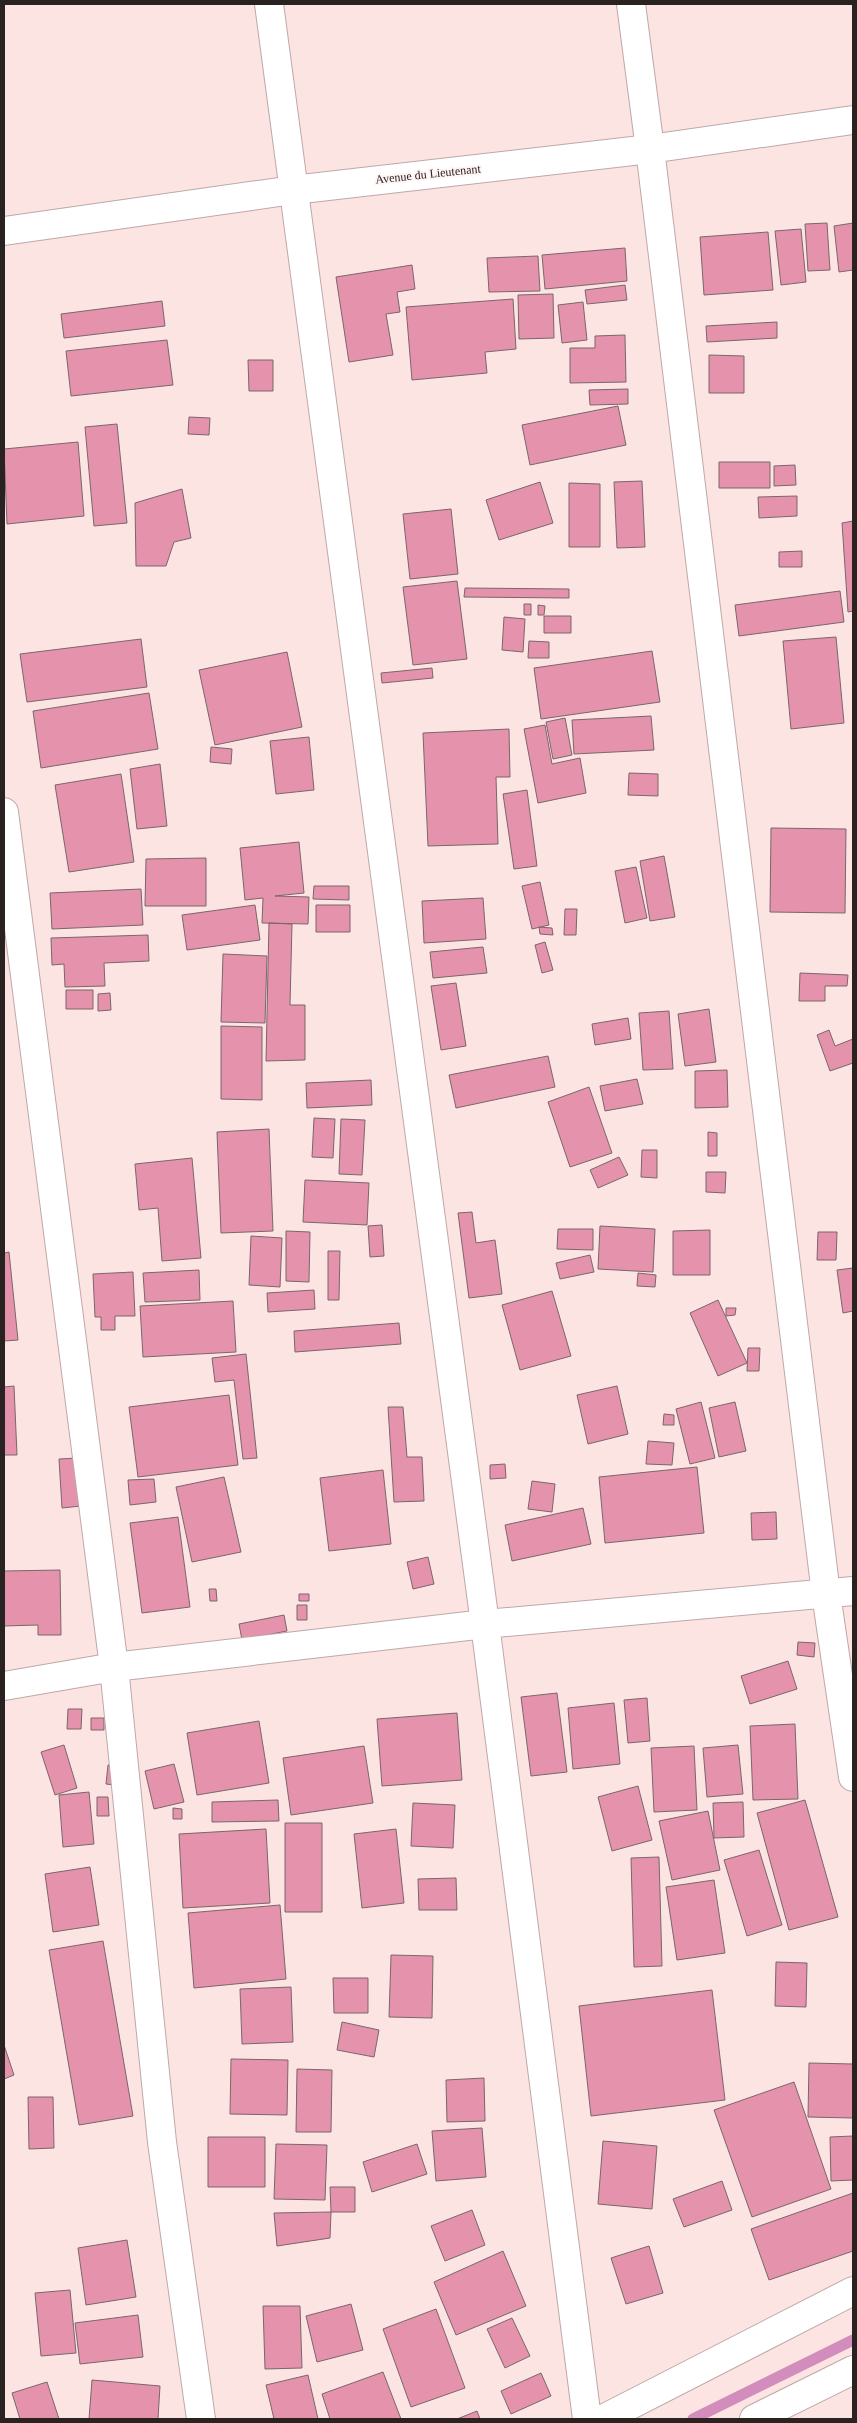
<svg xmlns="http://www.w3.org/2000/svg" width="857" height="2423" font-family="Georgia,serif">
  <rect width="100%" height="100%" fill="#fce4e3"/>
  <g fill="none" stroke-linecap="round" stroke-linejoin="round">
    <path stroke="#d38dbd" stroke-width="11" d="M693,2419L853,2340"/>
  </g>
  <path fill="#e592ac" stroke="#7a666b" d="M827,223L830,270L808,271L805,224Z
    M853,223V270L839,272L834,226Z
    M801,229L806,282L781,285L775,231Z
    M768,232L773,290L704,295L700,237Z
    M625,248L627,281L545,289L542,255Z
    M538,256L540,291L489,292L487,258Z
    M412,265L415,289L397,292L400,312L386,314L393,355L349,362L336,277Z
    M625,285L627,300L587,304L585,290Z
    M553,294L554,338L519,339L518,295Z
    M513,299L516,349L485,352L487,373L412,380L406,307Z
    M162,301L165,326L64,338L61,314Z
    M583,302L587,340L562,343L558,305Z
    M777,322V338L707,342L706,326Z
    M625,335L626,382L570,383V348H595V336Z
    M167,340L173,385L71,396L66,351Z
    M709,355L744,356V393H709Z
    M248,360H273V391H249Z
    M628,389V404L590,405L589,390Z
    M618,406L626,445L530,465L522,425Z
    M189,417L210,418L209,435L188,434Z
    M117,424L127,523L94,526L85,427Z
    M78,442L84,516L7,524L4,449Z
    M719,462H770V488H719Z
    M795,465L796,485L774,486V466Z
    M642,481L645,547L617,548L614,482Z
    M540,482L553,523L499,540L486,500Z
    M569,483L600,484V547H569Z
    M182,489L191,538L174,542L166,566H136L135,503Z
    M797,496V516L759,518L758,497Z
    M451,509L458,574L410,579L403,514Z
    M853,521V611L848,612L842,523Z
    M802,551V567H779V552Z
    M457,581L467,659L413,665L403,587Z
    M465,588L569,589V598L464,597Z
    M840,591L844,622L739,636L735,605Z
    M524,604H531V615H524Z
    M538,605L545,606L544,615H538Z
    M544,616H571V633H544Z
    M504,617L525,619L523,652L502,650Z
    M836,637L844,723L791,729L783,641Z
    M141,639L147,687L27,702L20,654Z
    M529,641L549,642V658H528Z
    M652,651L660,702L541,719L534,668Z
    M287,652L302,727L215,745L199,670Z
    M432,668L433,678L382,683L381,673Z
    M149,693L158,749L41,768L33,711Z
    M651,716L654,750L574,754L572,720Z
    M565,718L572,755L553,759L546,722Z
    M545,725L552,764L580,758L586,793L538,803L524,729Z
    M509,729L510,777H496L498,844L428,846L423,733Z
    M309,737L314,790L276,794L270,741Z
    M211,747L232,749L231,764L210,762Z
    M160,764L167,826L137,829L130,769Z
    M629,773L658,774V796L628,795Z
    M121,774L134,862L69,872L55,785Z
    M527,790L537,866L514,869L503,794Z
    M771,828L846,829L845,913L770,912Z
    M299,842L304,893L275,896L309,897L308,924L262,923L263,898L245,900L240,848Z
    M664,856L675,917L650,921L640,861Z
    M206,858V906H145L146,859Z
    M636,867L647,918L625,923L615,871Z
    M540,882L549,925L532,929L522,886Z
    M314,886H349V900L313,899Z
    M141,889L143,925L52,929L50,893Z
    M483,898L486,939L424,943L422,901Z
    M255,905L260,940L187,950L182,915Z
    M316,905H350V932H316Z
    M565,909H577L576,935H564Z
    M269,923L292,924L290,1005H305V1060L266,1061Z
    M539,927L552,928L553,935L540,934Z
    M148,935L149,961L104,963L105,986L65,987L64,964L52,965L51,938Z
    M545,942L553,970L542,973L535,945Z
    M483,947L487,973L433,978L430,952Z
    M223,954L267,956L265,1023L221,1022Z
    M800,973L848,975L847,986H825V1001H799Z
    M456,983L466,1046L441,1050L431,986Z
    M66,990H93V1009H66Z
    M110,993L111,1010L98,1011V994Z
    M709,1009L716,1062L685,1066L678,1014Z
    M669,1011L673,1069L643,1070L639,1013Z
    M628,1018L631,1039L595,1045L592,1024Z
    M221,1026L262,1027V1100L221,1099Z
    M829,1030L835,1046L853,1039V1063L830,1071L817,1035Z
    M548,1056L555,1087L456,1108L449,1075Z
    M727,1070L728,1107L695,1108V1071Z
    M637,1079L643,1104L605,1111L600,1086Z
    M371,1080L372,1105L307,1108L306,1083Z
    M589,1087L612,1153L570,1167L548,1102Z
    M314,1118L335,1119L333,1158L312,1157Z
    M341,1119L365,1120L362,1175L339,1174Z
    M269,1129L273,1231L221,1233L217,1132Z
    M708,1132L717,1133V1156H708Z
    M642,1150H657V1178L641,1177Z
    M619,1157L628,1175L598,1188L590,1170Z
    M192,1158L201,1258L162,1261L158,1208L139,1210L135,1164Z
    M706,1172H726L725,1193L706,1192Z
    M305,1180L369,1183L367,1225L303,1222Z
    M472,1212L476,1243L495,1240L502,1294L469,1298L458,1213Z
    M382,1225L384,1256L370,1257L368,1226Z
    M600,1226L655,1229L653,1272L598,1269Z
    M558,1229H593V1250L557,1249Z
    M710,1230V1275H673V1231Z
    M286,1231L310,1232L309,1282L286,1281Z
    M818,1232H837L836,1260H817Z
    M251,1236L282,1238L280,1287L249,1285Z
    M328,1251H340L339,1300H328Z
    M9,1252L18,1340L4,1341V1253Z
    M590,1255L594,1272L560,1279L556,1263Z
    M853,1268V1311L843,1313L837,1270Z
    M199,1270L200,1300L145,1302L143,1273Z
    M133,1272L135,1316H115V1330H101V1317H95L93,1274Z
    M638,1273L656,1275L655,1287L637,1286Z
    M314,1290L315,1309L268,1312L267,1293Z
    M552,1291L571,1356L520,1370L502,1305Z
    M718,1300L747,1363L718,1376L690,1313Z
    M233,1301L236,1352L143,1357L140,1306Z
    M726,1308H736L735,1315L726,1316Z
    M399,1323L401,1344L295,1352L294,1331Z
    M748,1348H760L759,1371H747Z
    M246,1354L257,1458L243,1459L234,1380L215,1382L212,1358Z
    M14,1386L17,1455H4V1387Z
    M617,1386L628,1434L588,1444L577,1395Z
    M229,1395L238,1465L138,1477L129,1407Z
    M701,1402L715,1458L690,1464L676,1409Z
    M735,1402L746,1451L719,1457L709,1408Z
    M388,1407H403L407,1457H422L424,1501L394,1502Z
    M664,1414L674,1415V1425H663Z
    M648,1441L674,1443L672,1465L646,1464Z
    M77,1458L81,1506L62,1508L59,1459Z
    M505,1464L506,1478L490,1479V1465Z
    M697,1467L704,1533L605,1543L599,1477Z
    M383,1470L391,1544L329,1551L320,1478Z
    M224,1477L241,1552L192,1562L176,1487Z
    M154,1479L156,1502L130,1505L128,1480Z
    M532,1481L555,1484L552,1512L528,1509Z
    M583,1508L591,1544L512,1561L505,1525Z
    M776,1512L777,1539L752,1540L751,1513Z
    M178,1517L190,1607L142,1613L130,1523Z
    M428,1557L434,1584L413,1589L407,1562Z
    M60,1570L61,1635H38V1625L4,1626V1571Z
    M209,1589H216L217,1601H210Z
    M299,1594H309V1601H299Z
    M297,1605H307V1620H297Z
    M284,1615L287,1631L242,1640L239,1624Z
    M798,1642L815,1643L814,1657L797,1655Z
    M788,1661L797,1689L750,1704L741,1676Z
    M557,1693L567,1772L531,1776L521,1697Z
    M647,1698L650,1741L628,1743L624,1700Z
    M614,1703L620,1764L573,1769L568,1708Z
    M68,1709H82L81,1729H67Z
    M457,1713L462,1780L382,1786L377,1719Z
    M91,1718H104V1730H91Z
    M259,1721L269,1783L197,1795L187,1733Z
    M795,1724L798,1799L753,1800L750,1726Z
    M64,1745L77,1788L55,1795L41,1752Z
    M738,1745L743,1794L707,1797L703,1748Z
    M364,1746L373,1803L291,1815L283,1758Z
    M694,1746L697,1810L654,1812L651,1748Z
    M174,1764L184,1802L154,1809L145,1771Z
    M108,1765H115L114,1785L106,1784Z
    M638,1786L652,1840L612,1851L598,1797Z
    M89,1792L94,1844L63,1847L59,1795Z
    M97,1797H108L109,1816H97Z
    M278,1800L279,1821L212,1822V1802Z
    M805,1800L838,1917L789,1930L757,1813Z
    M743,1802L744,1837L714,1838L713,1803Z
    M413,1803L455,1805L453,1848L411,1846Z
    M173,1808L182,1809V1819H173Z
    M708,1811L720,1870L672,1880L659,1821Z
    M285,1823H322V1912H285Z
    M266,1829L270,1903L183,1908L179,1834Z
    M396,1829L404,1903L362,1908L354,1834Z
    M759,1850L782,1925L747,1936L724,1860Z
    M659,1857L662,1966L634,1967L631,1858Z
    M90,1867L99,1925L53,1932L45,1874Z
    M456,1878L457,1910H419L418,1879Z
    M714,1880L725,1953L677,1960L666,1887Z
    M280,1905L286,1979L194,1988L188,1913Z
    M103,1941L133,2116L79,2125L49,1950Z
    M391,1955L433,1956L432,2018L389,2017Z
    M776,1962L807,1963L806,2007L775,2006Z
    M333,1978H368V2013H334Z
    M291,1987L293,2042L242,2044L240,1989Z
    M712,1990L725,2100L591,2116L579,2006Z
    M342,2022L379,2030L374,2057L337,2050Z
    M4,2045L14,2075L4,2079Z
    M231,2059L288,2060L287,2115L230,2114Z
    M809,2063L853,2064V2118L808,2117Z
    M297,2069L332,2070L331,2132H296Z
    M484,2078L485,2121L447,2122L446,2080Z
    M794,2082L831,2189L752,2217L714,2110Z
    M28,2097H53L54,2148L29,2149Z
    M482,2128L486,2177L436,2181L432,2131Z
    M853,2136V2180L831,2181L830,2137Z
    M208,2137H265V2187H208Z
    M603,2141L657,2146L652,2209L598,2204Z
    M276,2144L327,2145L325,2200L274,2199Z
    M417,2144L427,2174L372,2192L363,2162Z
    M722,2181L732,2210L684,2227L673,2199Z
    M330,2187H355V2212H331Z
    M853,2193V2251L769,2280L751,2229Z
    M472,2210L485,2245L445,2261L431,2226Z
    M331,2212L330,2238L277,2246L274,2213Z
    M127,2240L136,2297L86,2305L78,2248Z
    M649,2246L663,2293L626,2304L611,2258Z
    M503,2251L526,2306L456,2335L434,2282Z
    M70,2290L76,2353L41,2356L35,2293Z
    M351,2304L363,2350L317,2362L306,2316Z
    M263,2306H300L302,2368L265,2369Z
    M436,2309L465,2388L411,2407L383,2329Z
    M138,2315L143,2357L80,2364L75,2323Z
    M512,2318L530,2356L505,2368L487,2329Z
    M383,2372L401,2419H330L322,2394Z
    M541,2373L551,2396L511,2414L501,2391Z
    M308,2375L318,2419H274L266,2385Z
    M92,2380L160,2386L158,2419H89Z
    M47,2382L59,2419H20L12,2393Z
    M477,2411L480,2419H457Z"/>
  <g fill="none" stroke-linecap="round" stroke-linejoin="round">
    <g stroke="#bfa8a7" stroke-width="30">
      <path id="minor" d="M269,4L485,1624L587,2419
        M631,4L650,149L826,1594L853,1777
        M4,812L114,1667L162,2142L201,2419
        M4,1686L114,1667L485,1624L853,1591
        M603,2419L853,2291
        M754,2419L853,2370"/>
    </g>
    <g stroke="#bfa8a7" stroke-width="30">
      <path id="major" d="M4,231L293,190L650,149L853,120"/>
    </g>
    <use href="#minor" stroke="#fff" stroke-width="28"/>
    <use href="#major" stroke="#fff" stroke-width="28"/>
  </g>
  <g text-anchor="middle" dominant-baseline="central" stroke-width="4" stroke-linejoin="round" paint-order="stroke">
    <g font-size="12" fill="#2a2121" stroke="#fff5f4">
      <text transform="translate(428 174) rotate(-6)">Avenue du Lieutenant</text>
    </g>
  </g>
  <rect width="857" height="2423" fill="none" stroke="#2a2121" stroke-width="10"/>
</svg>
